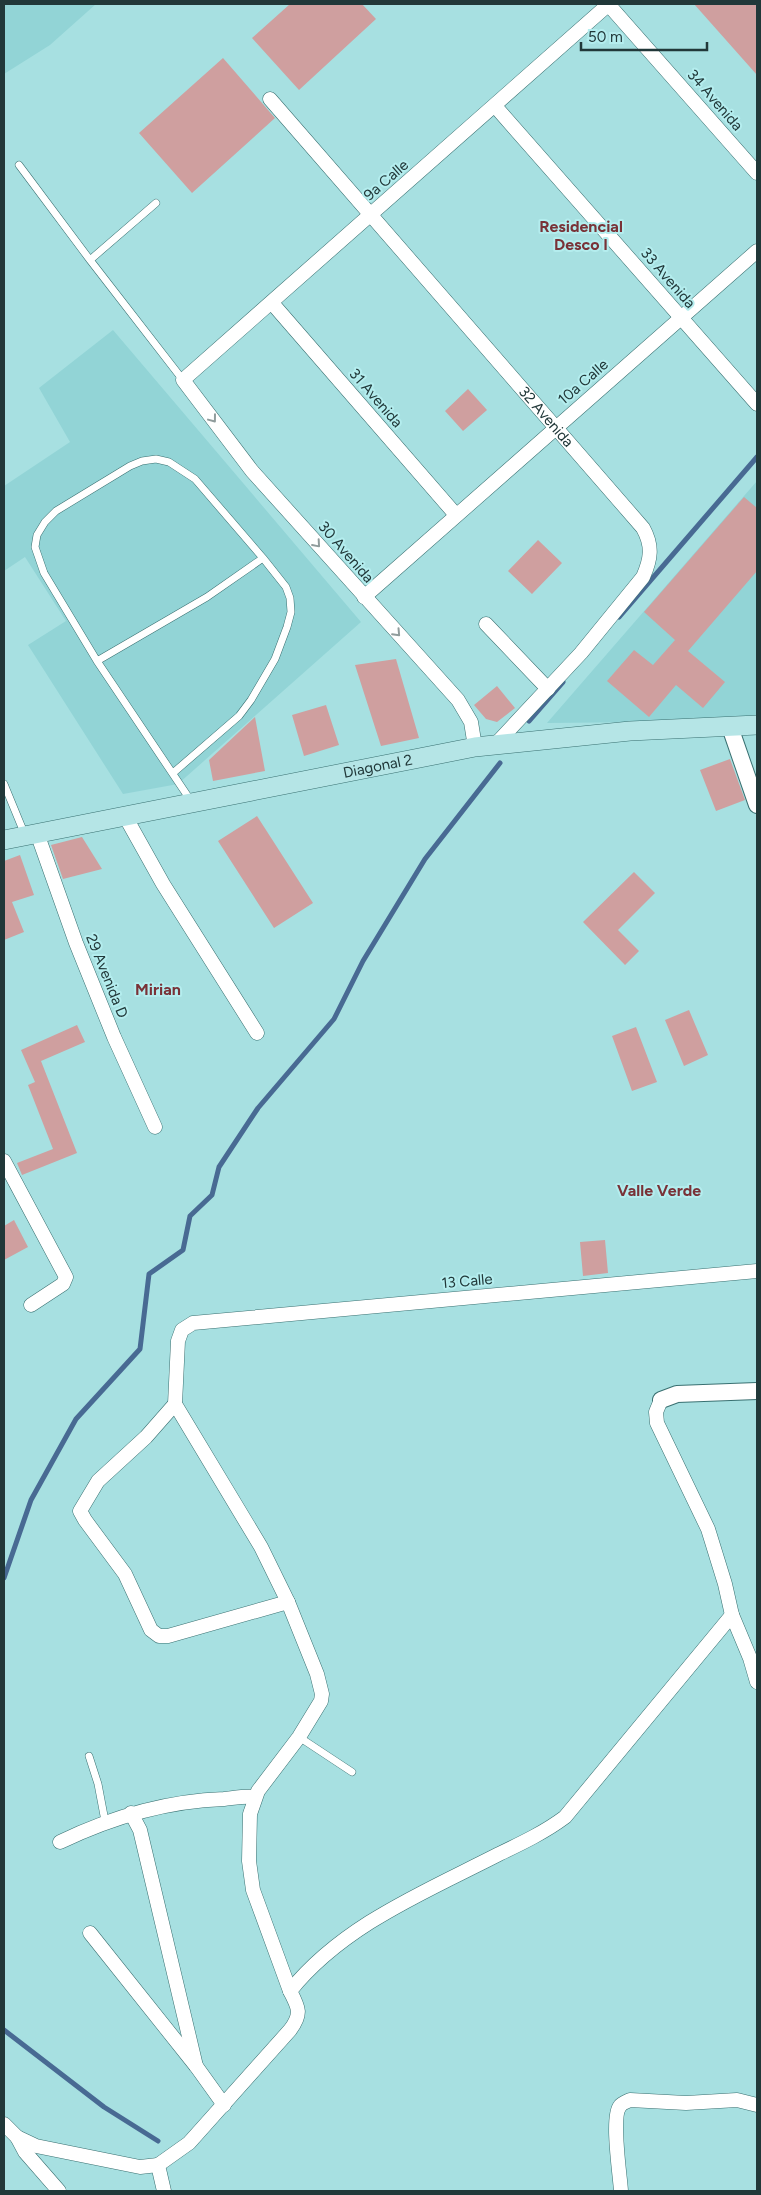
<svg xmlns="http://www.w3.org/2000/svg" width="761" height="2195" font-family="Figtree,sans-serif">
  <rect width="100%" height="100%" fill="#a7e0e1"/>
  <path fill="#92d4d6" d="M4,4H96L50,45L4,74Z
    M113,330L361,622L178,784L123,794L28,645L66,621L25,557L4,571V486L70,442L39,388Z
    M757,481V718L646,722L547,723Z"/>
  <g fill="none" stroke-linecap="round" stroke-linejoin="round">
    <path stroke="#486a93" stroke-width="5" d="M619,617L757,457
      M529,721L563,682
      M4,1578L31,1500L76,1419L140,1349L149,1274L183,1250L190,1216L212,1195L219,1167L258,1108L334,1019L363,961L425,859L500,763
      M4,2030L104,2107L158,2141"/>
  </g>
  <path fill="#cf9f9f" d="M290,4H362L376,19L299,90L252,38Z
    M694,4H757V75Z
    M223,58L275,118L192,193L139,133Z
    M468,389L487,410L463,431L445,411Z
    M744,497L757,508V571L688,651L725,682L703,708L676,685L649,717L607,681L634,650L653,665L675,640L644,612Z
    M538,540L562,563L532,594L508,571Z
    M396,659L419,738L381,746L355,665Z
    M497,686L515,708L497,722L486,719L474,705Z
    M326,705L339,745L304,756L292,715Z
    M255,717L265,771L213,781L209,760Z
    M730,759L745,800L716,811L700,770Z
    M257,816L313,903L274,928L218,841Z
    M82,837L102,869L63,879L51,845Z
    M20,855L34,895L12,902L24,932L4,940V861Z
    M634,872L655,893L618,930L639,951L625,965L583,922Z
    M689,1010L708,1055L684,1066L665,1020Z
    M77,1025L85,1042L41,1061L77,1153L22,1175L17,1163L53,1149L28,1085L35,1082L21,1050Z
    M636,1027L657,1082L632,1091L612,1036Z
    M14,1220L28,1247L4,1260V1226Z
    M605,1240L608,1273L583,1276L580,1242Z"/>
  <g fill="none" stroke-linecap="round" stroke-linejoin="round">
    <g stroke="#397071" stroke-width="8">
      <path id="service" d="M19,165L90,260L183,380
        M90,260L156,203
        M97,661L207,597L263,558
        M173,773L239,716L251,700L275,659L287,627L291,612L290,598L286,587L263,558L195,479L169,462L156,459L142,461L130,466L56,511L45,522L37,535L35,547L44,573L97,661L191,801
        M4,784L25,835
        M299,1737L352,1772
        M89,1756L98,1784L105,1821"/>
    </g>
    <g stroke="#397071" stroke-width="15">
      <g id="minor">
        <path d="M608,4L757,173"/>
        <path id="s1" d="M270,99L643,528C653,546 651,559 643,577L581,653L495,745"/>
        <path d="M495,106L757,404"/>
        <path d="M272,303L456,515"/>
        <path d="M364,597L757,251"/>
        <path d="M486,624L548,689"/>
        <path d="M475,747L471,722L458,700L252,471L183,380L609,4"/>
        <path d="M125,816L163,884L257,1033"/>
        <path d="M37,833L76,943L114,1037L155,1127"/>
        <path d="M4,1161L66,1277L63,1284L31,1305"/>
        <path d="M661,1400L656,1412L657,1423L708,1529L725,1584L732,1615L750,1658L757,1682"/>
        <path d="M175,1404L146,1437L98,1481L80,1511L85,1520L125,1574L151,1630L159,1636H168L288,1602"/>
        <path d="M131,1813L140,1830L196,2066"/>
        <path d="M60,1842C112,1817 166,1801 224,1799C234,1798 244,1796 255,1797"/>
        <path d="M90,1933L196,2066L224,2105"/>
        <path d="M290,1991C343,1925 425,1892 499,1854C522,1843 545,1832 565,1817L732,1615"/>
        <path d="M4,2124L17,2137L36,2146L140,2167L158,2165"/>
        <path d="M17,2137L25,2152L59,2191"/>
        <path d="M164,2191L158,2165L189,2143L290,2030C302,2014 299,2008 290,1991L253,1890L249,1861L250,1814L258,1791L299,1737L321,1701L322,1694L317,1674L288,1602L261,1547L175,1404L178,1341L182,1330L193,1323L757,1271"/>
        <path d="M621,2191C620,2175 611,2117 620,2106C622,2103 626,2102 630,2100L686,2103L737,2100L757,2105"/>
      </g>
    </g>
    <g stroke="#397071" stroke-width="18">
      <path id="tertiary" d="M730,727L757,805
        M661,1400L677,1394L757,1391"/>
    </g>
    <g stroke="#397071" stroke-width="20">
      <g id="secondary">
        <path id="s2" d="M4,840L475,747L630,731L757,725"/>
      </g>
    </g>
    <use href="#service" stroke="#fff" stroke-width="7"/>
    <use href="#minor" stroke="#fff" stroke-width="14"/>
    <use href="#tertiary" stroke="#fff" stroke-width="16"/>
    <use href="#secondary" stroke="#b5e5e6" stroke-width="19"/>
  </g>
  <defs><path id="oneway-chevron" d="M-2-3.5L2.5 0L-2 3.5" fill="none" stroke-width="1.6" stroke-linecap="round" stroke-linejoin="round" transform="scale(1.25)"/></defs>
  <g stroke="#909c9c">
    <use href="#oneway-chevron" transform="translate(213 419) rotate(53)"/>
    <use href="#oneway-chevron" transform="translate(317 544) rotate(49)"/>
    <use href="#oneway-chevron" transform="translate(397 633) rotate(47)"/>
  </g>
  <g text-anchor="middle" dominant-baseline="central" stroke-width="4" stroke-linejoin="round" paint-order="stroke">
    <g font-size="15" fill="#213839" stroke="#b4edee">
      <text transform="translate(715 100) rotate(49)">34 Avenida</text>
      <text transform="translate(386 180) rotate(-41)">9a Calle</text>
      <text transform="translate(668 278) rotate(49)">33 Avenida</text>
      <text transform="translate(583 382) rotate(-41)">10a Calle</text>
      <text transform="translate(376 398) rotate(49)">31 Avenida</text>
      <text stroke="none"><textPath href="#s1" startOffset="421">32 Avenida</textPath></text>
      <text transform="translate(346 552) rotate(49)">30 Avenida</text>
      <text stroke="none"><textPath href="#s2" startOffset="381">Diagonal 2</textPath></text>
      <text transform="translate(107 976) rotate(68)">29 Avenida D</text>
      <text transform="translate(467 1281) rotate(-5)">13 Calle</text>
    </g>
    <g font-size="16" font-weight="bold" fill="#793237" stroke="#b4edee">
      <text x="581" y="226">Residencial<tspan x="581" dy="18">Desco I</tspan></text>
      <text x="158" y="989">Mirian</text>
      <text x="659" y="1190">Valle Verde</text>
    </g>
  </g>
  <rect width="761" height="2195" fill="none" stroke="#213839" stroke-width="10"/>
  <path d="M581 42v8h126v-8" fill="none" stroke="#213839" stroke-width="2.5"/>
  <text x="588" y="42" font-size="15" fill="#213839" stroke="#b4edee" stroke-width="4" paint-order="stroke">50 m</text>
</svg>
